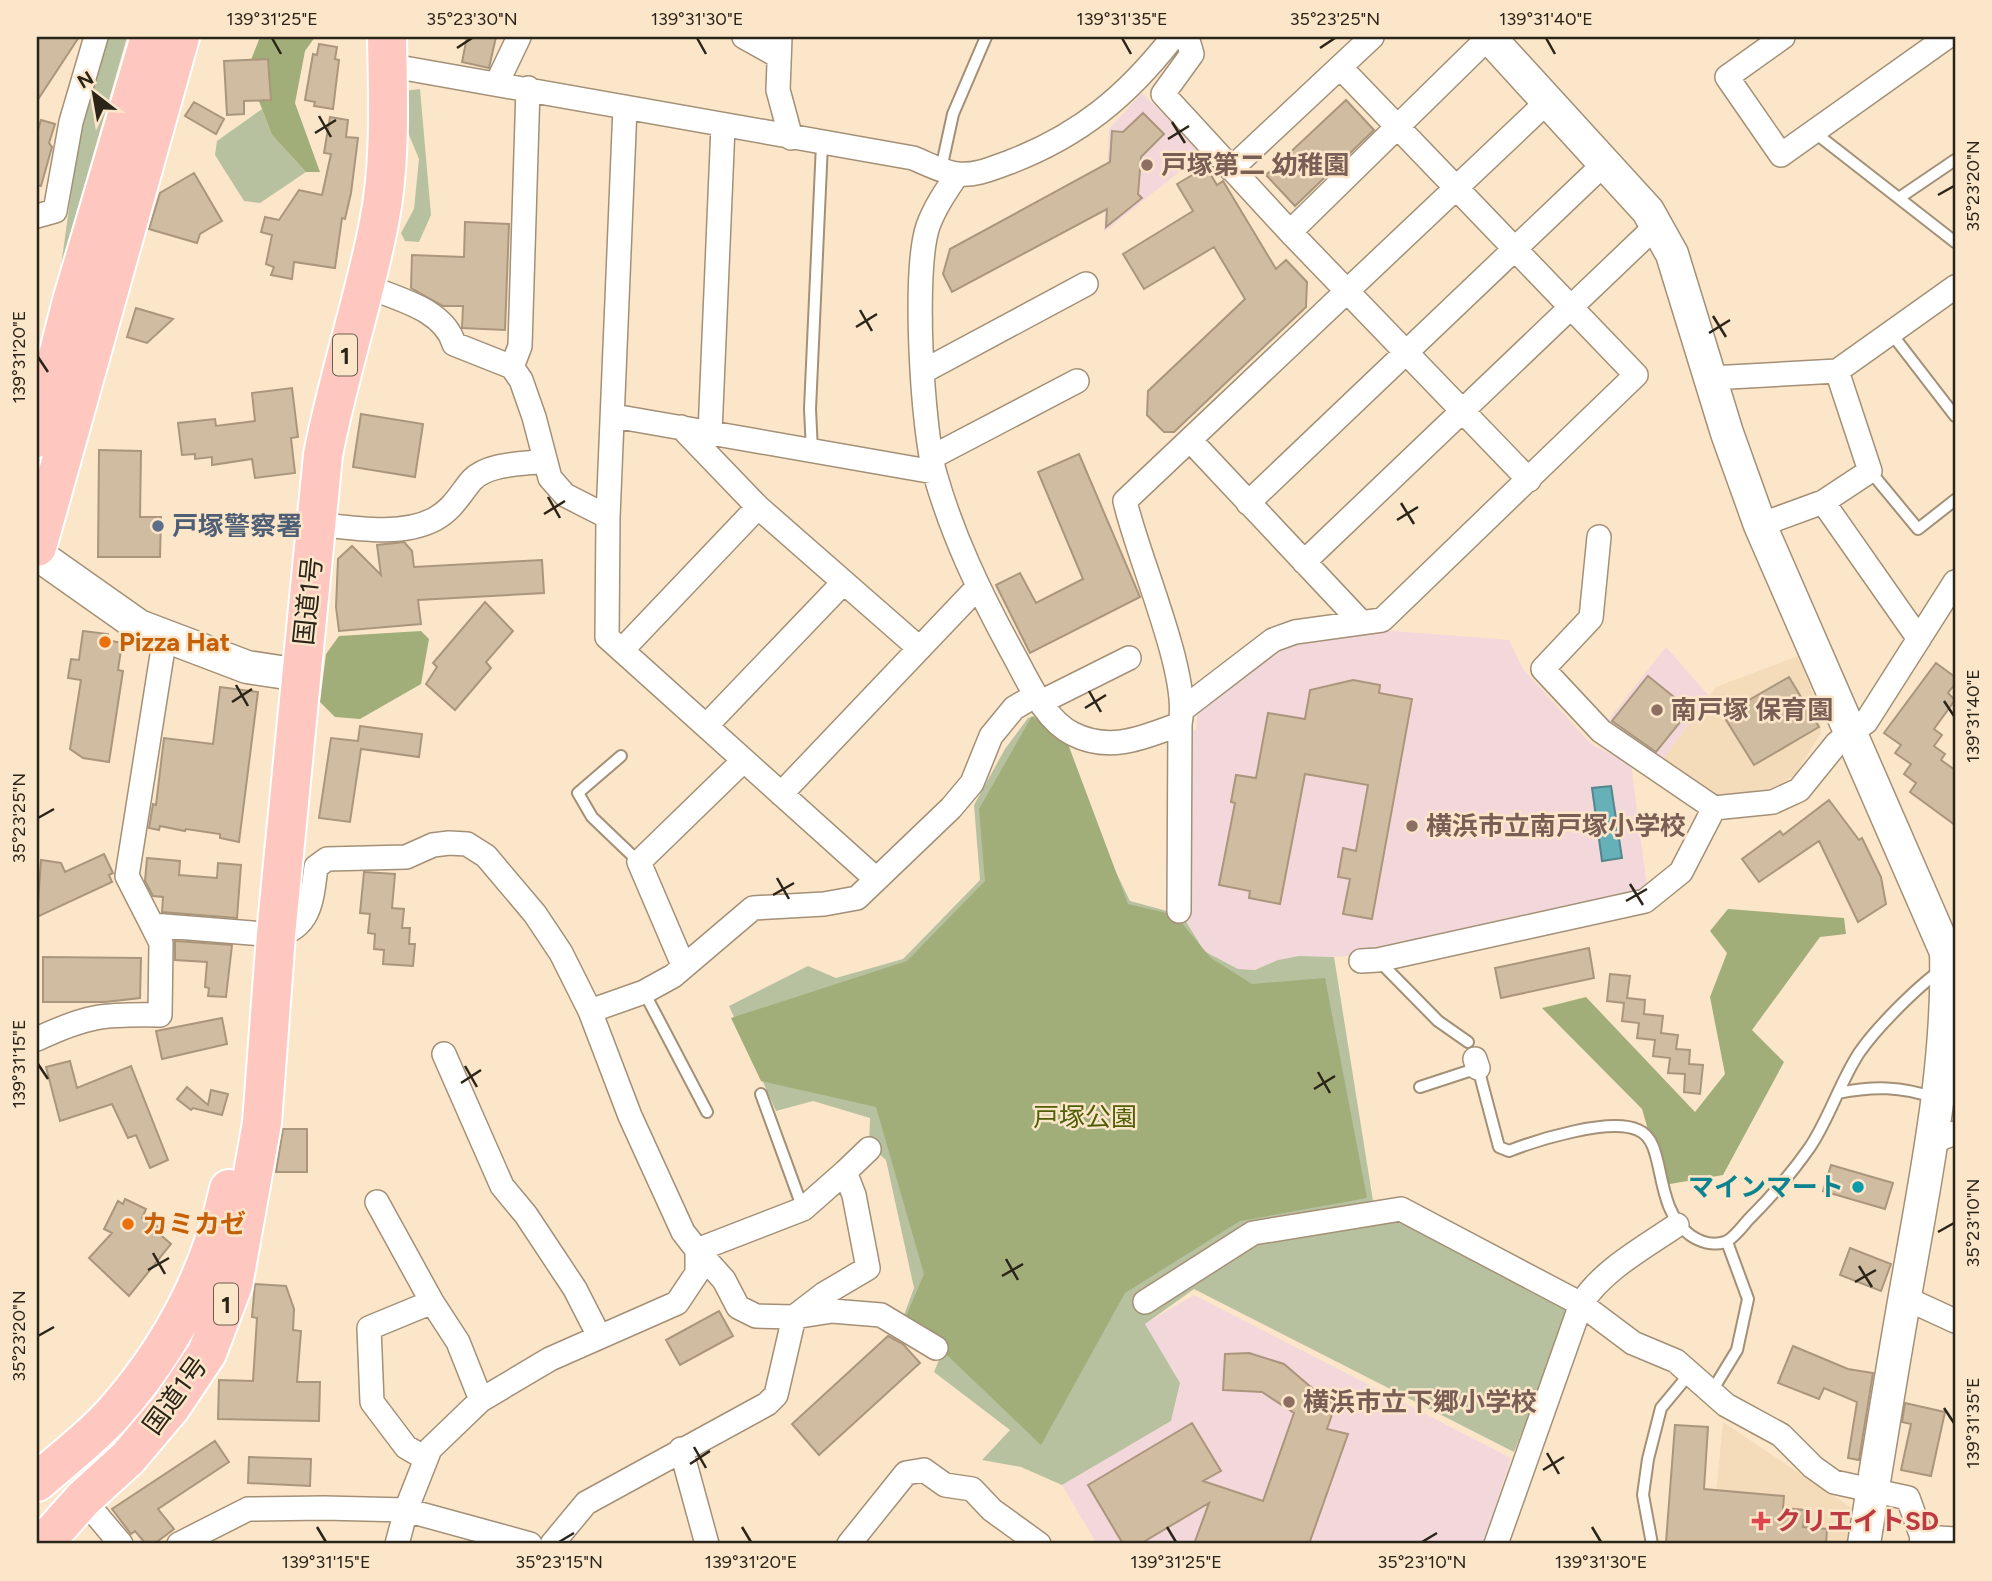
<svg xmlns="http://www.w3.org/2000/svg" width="1992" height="1581" font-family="Figtree,'Noto Sans JP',sans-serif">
  <rect width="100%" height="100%" fill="#fbe6ca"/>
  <path fill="#f4dbb9" d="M1798,656L1821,714V733L1795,775L1773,788L1710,798L1659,764L1716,687Z
    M1723,1422L1856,1511L1851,1544H1711Z"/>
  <path fill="#f3d8db" d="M1142,93L1203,153L1104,232L1109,129Z
    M1379,630L1509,640L1523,669L1591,744L1631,764L1647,887L1388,952L1334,957L1299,956L1278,960L1255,970L1238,969L1204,951L1182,915L1187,731L1196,730L1198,704L1283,640Z
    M1666,647L1709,696L1659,764L1604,725Z
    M1194,1295L1511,1458L1483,1544H1097L1062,1485L1171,1421L1180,1383L1144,1324Z"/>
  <path fill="#b8c19f" d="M107,37H127L61,266L80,129Z
    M420,89L431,215L419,242L405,241L401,233L414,209L419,159L404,123V91Z
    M262,109L272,135L306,172L260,203L244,201L215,155L217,141Z
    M1039,715L1130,901L1182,915L1204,951L1238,969L1255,970L1278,960L1299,956L1334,957L1373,1201L1405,1223L1572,1305L1514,1452L1194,1289L1145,1324L1180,1383L1171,1421L1062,1485L1021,1467L982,1460L1010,1430L934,1372L948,1338L904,1315L914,1288L886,1160L869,1145L870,1118L813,1101L776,1111L729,1006L808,966L836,978L903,959L980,880L974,805L1005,749L1028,718Z"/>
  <path fill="#a1ae79" d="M260,37H315L305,51L295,103L320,172H306L272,135L247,70Z
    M421,631L429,639L421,684L360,719L335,717L320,702L326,654L339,636Z
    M1032,716L1068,744L1128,904L1175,915L1211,958L1252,984L1325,978L1367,1198L1240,1221L1125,1293L1041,1445L906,1316L924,1274L876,1107L761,1081L731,1018L907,961L985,881L979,809Z
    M1728,909L1844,918L1846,934L1820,937L1752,1030L1784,1062L1723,1175L1664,1185L1642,1109L1542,1008L1586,997L1695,1112L1725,1074L1710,997L1727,953L1710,931Z"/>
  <path fill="#66b0ba" stroke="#54868a" stroke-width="2" d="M1611,786L1622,858L1602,861L1592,788Z"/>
  <path fill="#d0bca0" stroke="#aa967c" stroke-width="2" d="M37,37H79L37,101Z
    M467,37H496L489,68L462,62Z
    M319,44L337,47L335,59L339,60L333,109L314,106L315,102L305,100L313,54L317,55Z
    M268,59L271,100L244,101V114L227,115L224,61Z
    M1346,100L1374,130L1295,206L1266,175Z
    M194,102L224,119L216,134L185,116Z
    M1143,113L1164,134L1141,157L1138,194L1142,198L1106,227L1107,209L952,292L943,274L950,249L1110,162L1112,131L1123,132Z
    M330,117L348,120L346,137L358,138L351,193L345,219L342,218L335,268L294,262L292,279L271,275L274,267L266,264L272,235L261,232L265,217L279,220L299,190L322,195L331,154L324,153Z
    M41,120L55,124L49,143L52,147L41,186L37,185V133Z
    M1206,167L1217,185L1223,181L1276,269L1286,260L1307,282L1306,307L1174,432H1164L1147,415L1148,391L1245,299L1214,247L1144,289L1123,254L1193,211L1177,184Z
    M194,173L222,221L200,234L197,243L149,229L160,193Z
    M465,222L509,224L505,330L462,328L463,306H443L411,288L412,255L464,257Z
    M136,308L173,319L147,343L127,337Z
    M292,388L298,437L291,438L295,473L255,478L252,459L212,465V457L195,459V454L182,455L178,423L215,419L216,426L255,421L252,393Z
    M361,414L423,424L415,477L353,467Z
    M99,450L141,451L140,517H161L160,557H98Z
    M1079,454L1140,597L1030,653L996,585L1020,573L1036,603L1083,579L1038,472Z
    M404,542L412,551L414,567L542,560L544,593L418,600L421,624L339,631L336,607L338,559L352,546L381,575L377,545Z
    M485,602L513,631L486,662L491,668L455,710L426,684L437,667L433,663Z
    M83,631L108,634L107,640L122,643L118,670L123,671L109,762L83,758L70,749L81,680L68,678L71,659L79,660Z
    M1936,663L1955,677V684L1948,693L1955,700L1934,729L1942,735L1934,746L1945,754L1941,760L1955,770V825L1910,792L1916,783L1904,774L1911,764L1895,753L1901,745L1884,733Z
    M1648,676L1690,710L1656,752L1612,721Z
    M1789,677L1819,727L1754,765L1723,715Z
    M1353,680L1380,685L1379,693L1412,699L1372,919L1343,914L1350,879L1338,877L1343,848L1356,851L1368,785L1305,774L1280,904L1249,898L1250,891L1219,885L1235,803L1231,802L1236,775L1256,778L1268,713L1305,719L1310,690Z
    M220,687L258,692L239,842L220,838V834L186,829L185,831L160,826L159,830L149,828L153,804L156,805L164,738L213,744Z
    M360,726L422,734L419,757L361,749L350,822L319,818L331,738L358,741Z
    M1829,800L1859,840L1862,838L1881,877L1886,904L1858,922L1819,841L1759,882L1742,859L1780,831L1783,835Z
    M104,854L113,873L109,875L112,882L37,917L41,860L61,863L65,872Z
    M147,858L180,861L179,875L217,878L218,863L241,865L237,918L162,912L163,897L153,896L145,881Z
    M364,872L395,874L392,908L404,909L402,928H410L409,944H415L413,966L383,964L384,950L374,949L375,934L368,933L370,914L360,913Z
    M175,941L232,945L226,997L208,996L209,988L205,987L207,962L175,960Z
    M1589,948L1594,978L1501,998L1495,968Z
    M43,957L141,958L140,998L105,1002H43Z
    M1610,974L1630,976L1627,998L1645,1000L1644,1014L1663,1016L1661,1033L1678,1035L1676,1049L1690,1050L1689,1064L1703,1065L1700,1094L1684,1092L1685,1074L1668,1073L1670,1058L1653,1056L1655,1040L1637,1038L1639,1023L1622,1021L1624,1003L1607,1001Z
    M222,1018L227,1044L162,1059L156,1031Z
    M70,1061L77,1088L131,1066L168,1160L150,1168L136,1135L128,1138L112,1104L60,1121L46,1067Z
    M187,1087L208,1105L211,1090L228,1094L222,1115L193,1108L191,1110L177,1099Z
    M283,1129H307V1172H276Z
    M1831,1165L1893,1183L1885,1209L1823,1191Z
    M125,1199L146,1209L142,1218L159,1227L157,1232L171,1244L129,1296L89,1258L112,1233L104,1229L118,1201L123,1204Z
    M1850,1248L1891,1264L1881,1291L1840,1275Z
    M255,1284L286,1286L294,1309L293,1330L301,1331L297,1382H320L319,1421L218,1419L219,1380L253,1381L257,1318L252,1317Z
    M719,1311L733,1336L680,1365L666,1340Z
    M888,1336L903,1344L920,1363L819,1455L792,1424Z
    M1793,1346L1848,1369L1873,1373L1859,1460L1848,1458L1857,1402L1824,1388L1819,1399L1778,1383Z
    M1249,1353L1284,1364L1326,1400L1336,1403L1327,1429L1348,1434L1309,1544H1194L1209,1503L1140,1544H1123L1088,1485L1192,1423L1221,1471L1203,1481L1263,1501L1294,1413L1262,1392L1223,1390L1225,1354Z
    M1905,1403L1945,1412L1931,1476L1901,1470L1911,1424L1902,1422Z
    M1675,1425L1708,1427L1704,1489L1784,1496L1783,1508L1805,1510L1803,1527L1827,1529L1826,1544L1666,1542Z
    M215,1441L229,1462L158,1509L174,1529L154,1544H146L135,1531L131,1534L112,1509Z
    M249,1457L311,1459L310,1486L248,1483Z"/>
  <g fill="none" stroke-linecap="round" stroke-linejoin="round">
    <g stroke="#a39076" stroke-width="14">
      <path id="lane" d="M1814,132L1955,242
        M941,169L953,114L986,37
        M1899,198L1955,160
        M1891,333L1955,416
        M812,451L810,409L822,144
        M1870,471L1918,529L1955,500
        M621,756L578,793L592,817L639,862
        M1380,962L1438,1021L1468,1042
        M644,992L707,1112
        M1420,1087L1478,1068L1499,1147L1509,1151C1537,1140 1610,1117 1638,1130C1668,1142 1651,1205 1690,1235C1700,1242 1713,1246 1725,1242C1733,1239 1742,1227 1748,1220C1770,1198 1792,1173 1810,1147C1829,1119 1840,1082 1859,1053C1876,1028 1917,987 1941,970
        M1838,1093C1873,1086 1901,1086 1935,1098
        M761,1094L803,1209
        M1712,1391L1737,1350L1748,1299L1727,1242
        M1652,1544L1643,1495L1648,1459L1661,1408L1691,1372"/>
    </g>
    <g stroke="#a39076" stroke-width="26">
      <path id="street" d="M744,37L778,56
        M780,37L778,90L791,138
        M1187,37L1192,54L1163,94L1290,232L1529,480
        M1783,37L1727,77L1781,155L1947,37
        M387,65L913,158C926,163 944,173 958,174C976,176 993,168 1010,162C1080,135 1127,96 1173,37
        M497,83L519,37
        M625,107L608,517L607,637L876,879
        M1231,169L1372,37
        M957,175C946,191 935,207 928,226C913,270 922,428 935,474C953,537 980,593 1011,650C1027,678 1043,719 1073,734C1111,753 1144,737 1180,724
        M37,216L55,211L71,122L96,37
        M1290,232L1489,37
        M366,286C397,299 444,309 454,344L512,367L521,380L534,417L550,478L565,495L608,517
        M512,367L520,346L528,88
        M924,371L1086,284
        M1711,378L1837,371L1955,287
        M614,416L934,472
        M681,427L758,507L919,648
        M710,433L723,126
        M1190,440L1360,621
        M932,457L1077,381
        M1823,502L1919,639
        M1248,503L1605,163
        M316,524C353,528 401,537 435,519C453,509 460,494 472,480C488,463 524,464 545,461
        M1760,525L1823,502L1870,471L1837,371
        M1599,537L1591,618L1543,669L1601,731L1714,808
        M1304,562L1657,225
        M165,636L127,876L152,925L276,935C311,928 312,898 316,867L327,859L406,857L433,845L449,843L467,844L486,856L535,914L561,953L590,1011L630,1116L683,1232L697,1250V1273L677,1303L550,1359L481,1400L430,1449L406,1510L397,1544
        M622,650L758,507
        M1041,702L1129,658
        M1183,709L1273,640L1295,632L1382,620L1636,375L1340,67
        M706,726L843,583
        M781,794L977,588
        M1179,911L1180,724C1191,675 1137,556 1125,501L1548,101
        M1361,961L1378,960L1645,901L1681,872L1714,808L1773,802L1799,790L1837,743L1866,722L1955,582
        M683,965L639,862L743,761
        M590,1011L644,992L673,976L753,908L824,904L857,898L951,808L972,783L991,736L1014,708L1036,695
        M37,1039C88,1015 104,1014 160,1015L161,943L152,925
        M444,1054L502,1186L526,1215L575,1289L599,1336
        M1475,1059L1478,1068
        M1932,1142L1955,1133
        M845,1172L869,1149
        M377,1202L432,1302L458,1342L481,1400
        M1905,1298L1955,1321
        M1145,1302L1253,1233L1401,1209L1581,1304L1633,1343L1676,1361L1726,1405L1781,1435L1813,1467L1834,1482L1908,1498L1922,1537L1921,1544
        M681,1449L707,1544
        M425,1458L406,1447L372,1402L369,1328L432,1302
        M83,1499L121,1544
        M1922,1537L1955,1539
        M179,1544L248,1509L324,1508L406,1510L530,1544
        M552,1544L586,1503L767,1404L776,1395L794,1317L824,1294L868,1268L854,1195L845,1172L803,1209L697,1250L724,1280L738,1307L756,1316L794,1317L832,1311L881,1315L936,1348
        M849,1544L906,1473L924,1470L945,1485L972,1489L992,1510L1039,1544
        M1496,1544L1581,1304C1602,1270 1645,1247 1677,1225"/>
    </g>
    <g stroke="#a39076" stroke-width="35">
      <path id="secondary" d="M1489,37L1648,211L1672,254L1727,433L1760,525L1946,952C1949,1056 1929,1160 1911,1262C1894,1356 1879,1450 1864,1544
        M37,554L139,626L247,667L300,675"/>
    </g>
    <g stroke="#fff" stroke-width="42">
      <path id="highway" d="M37,438L72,301L150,37
        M37,547L180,37
        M37,1482C62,1460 90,1439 112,1415C170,1350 210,1274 229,1189
        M43,1544L83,1499L128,1458L171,1407L207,1353L233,1285L262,1123L276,935L323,455C338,376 364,301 379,223C391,163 388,97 387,37"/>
    </g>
    <use href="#lane" stroke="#fff" stroke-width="10"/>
    <use href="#street" stroke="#fff" stroke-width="23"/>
    <use href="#secondary" stroke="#fff" stroke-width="32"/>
    <use href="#highway" stroke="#fec8c0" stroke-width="38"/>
  </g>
  <path fill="none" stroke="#2b2419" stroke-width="2.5" d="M272,38L281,54M697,38L706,54M1122,38L1131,54M1546,38L1555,54M457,48L472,38M1320,48L1335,38M319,116L331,137M1172,122L1185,143M315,133L336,120M1168,139L1189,126M1938,195L1954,186M860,310L872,331M1713,316L1726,337M856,327L877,314M1709,333L1730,320M38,357L48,372M548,497L560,518M1401,503L1414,524M544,514L565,501M1397,520L1418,507M236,685L248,706M1089,691L1101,712M1944,701L1954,716M232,702L252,689M1085,708L1106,695M38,818L54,809M777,878L789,899M1630,884L1643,905M773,895L794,883M1626,901L1647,889M38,1064L48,1079M465,1066L477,1087M1318,1072L1330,1093M461,1083L481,1070M1314,1089L1335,1076M1938,1232L1954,1223M153,1253L165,1274M1006,1259L1018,1280M1859,1266L1872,1287M148,1270L169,1258M1002,1276L1023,1264M1855,1282L1876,1270M38,1336L54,1327M1944,1408L1954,1423M694,1447L706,1468M1547,1453L1559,1474M690,1464L710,1451M1543,1470L1564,1457M317,1527L326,1542M742,1527L751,1542M1167,1527L1176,1542M1592,1527L1601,1542M559,1542L574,1533M1422,1542L1437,1533"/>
  <g fill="#8d6e63" stroke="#fbe6ca" stroke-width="2.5">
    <circle cx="1147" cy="165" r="7"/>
    <circle cx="1657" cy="710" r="7"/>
    <circle cx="1412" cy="826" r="7"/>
    <circle cx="1289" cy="1402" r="7"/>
  </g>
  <circle fill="#5c6f8a" stroke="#fbe6ca" stroke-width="2.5" cx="158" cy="526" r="7"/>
  <g fill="#e8710a" stroke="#fbe6ca" stroke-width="2.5">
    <circle cx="105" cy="642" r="7"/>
    <circle cx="128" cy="1224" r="7"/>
  </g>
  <circle fill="#0f9aa8" stroke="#fbe6ca" stroke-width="2.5" cx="1858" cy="1187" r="7"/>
  <path fill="#e0444e" stroke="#fbe6ca" stroke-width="2.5" d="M1757.5 1510.5h7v7h7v7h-7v7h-7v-7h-7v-7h7z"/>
  <g text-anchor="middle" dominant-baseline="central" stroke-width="5" stroke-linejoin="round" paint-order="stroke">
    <g fill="#fbe6ca" stroke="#695e4e" stroke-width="2">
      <rect x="333" y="334.5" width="24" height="41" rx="5"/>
      <rect x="214" y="1283.5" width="24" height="41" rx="5"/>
    </g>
    <g font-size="24" font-weight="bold" fill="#2b2419">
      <text x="345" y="355">1</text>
      <text x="226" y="1304">1</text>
    </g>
    <g font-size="26" font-weight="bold" fill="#785e54" stroke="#fbe6ca" text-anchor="start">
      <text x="1161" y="165">戸塚第二 幼稚園</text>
      <text x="1671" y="710">南戸塚 保育園</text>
      <text x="1426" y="826">横浜市立南戸塚小学校</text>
      <text x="1303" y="1402">横浜市立下郷小学校</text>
    </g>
    <g font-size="26" font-weight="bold" fill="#4e5e75" stroke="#fbe6ca" text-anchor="start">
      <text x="172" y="526">戸塚警察署</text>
    </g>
    <g font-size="26" fill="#2b2419" stroke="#fbe6ca">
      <text transform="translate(308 601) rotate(-84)">国道1号</text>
      <text transform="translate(175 1395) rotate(-54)">国道1号</text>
    </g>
    <g font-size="26" font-weight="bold" fill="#c56008" stroke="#fbe6ca" text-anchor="start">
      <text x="119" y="642">Pizza Hat</text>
      <text x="142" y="1224">カミカゼ</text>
    </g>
    <g font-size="26" fill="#505f07" stroke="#fbe6ca">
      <text x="1085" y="1117">戸塚公園</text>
    </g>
    <g font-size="26" font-weight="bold" fill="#0d838f" stroke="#fbe6ca" text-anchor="end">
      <text x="1844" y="1187">マインマート</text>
    </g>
    <g font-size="26" font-weight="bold" fill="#be3a42" stroke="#fbe6ca" text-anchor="start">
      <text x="1775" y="1521">クリエイトSD</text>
    </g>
  </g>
  <rect width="1992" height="1581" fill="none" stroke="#fbe6ca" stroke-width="77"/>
  <g transform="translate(94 94) rotate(329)" stroke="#fbe6ca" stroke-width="5" paint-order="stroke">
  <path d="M0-5L12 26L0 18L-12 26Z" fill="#2b2419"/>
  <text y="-10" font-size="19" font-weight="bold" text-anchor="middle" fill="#2b2419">N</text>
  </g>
  <rect x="38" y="38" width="1916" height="1504" fill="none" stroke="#2b2419" stroke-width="2.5"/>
  <g font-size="18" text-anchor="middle" fill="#2b2419">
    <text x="272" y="25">139°31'25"E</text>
    <text x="472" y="25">35°23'30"N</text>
    <text x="697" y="25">139°31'30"E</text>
    <text x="1122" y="25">139°31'35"E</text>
    <text x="1335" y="25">35°23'25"N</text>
    <text x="1546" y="25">139°31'40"E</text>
    <text transform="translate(1973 186) rotate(-90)" y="6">35°23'20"N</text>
    <text transform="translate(19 357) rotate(-90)" y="6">139°31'20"E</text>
    <text transform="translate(1973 716) rotate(-90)" y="6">139°31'40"E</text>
    <text transform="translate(19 818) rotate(-90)" y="6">35°23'25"N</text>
    <text transform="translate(19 1064) rotate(-90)" y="6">139°31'15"E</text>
    <text transform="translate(1973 1223) rotate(-90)" y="6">35°23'10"N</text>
    <text transform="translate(19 1336) rotate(-90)" y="6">35°23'20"N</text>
    <text transform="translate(1973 1423) rotate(-90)" y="6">139°31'35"E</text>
    <text x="326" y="1568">139°31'15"E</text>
    <text x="559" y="1568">35°23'15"N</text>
    <text x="751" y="1568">139°31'20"E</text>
    <text x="1176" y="1568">139°31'25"E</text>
    <text x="1422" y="1568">35°23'10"N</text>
    <text x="1601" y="1568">139°31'30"E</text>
  </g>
</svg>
